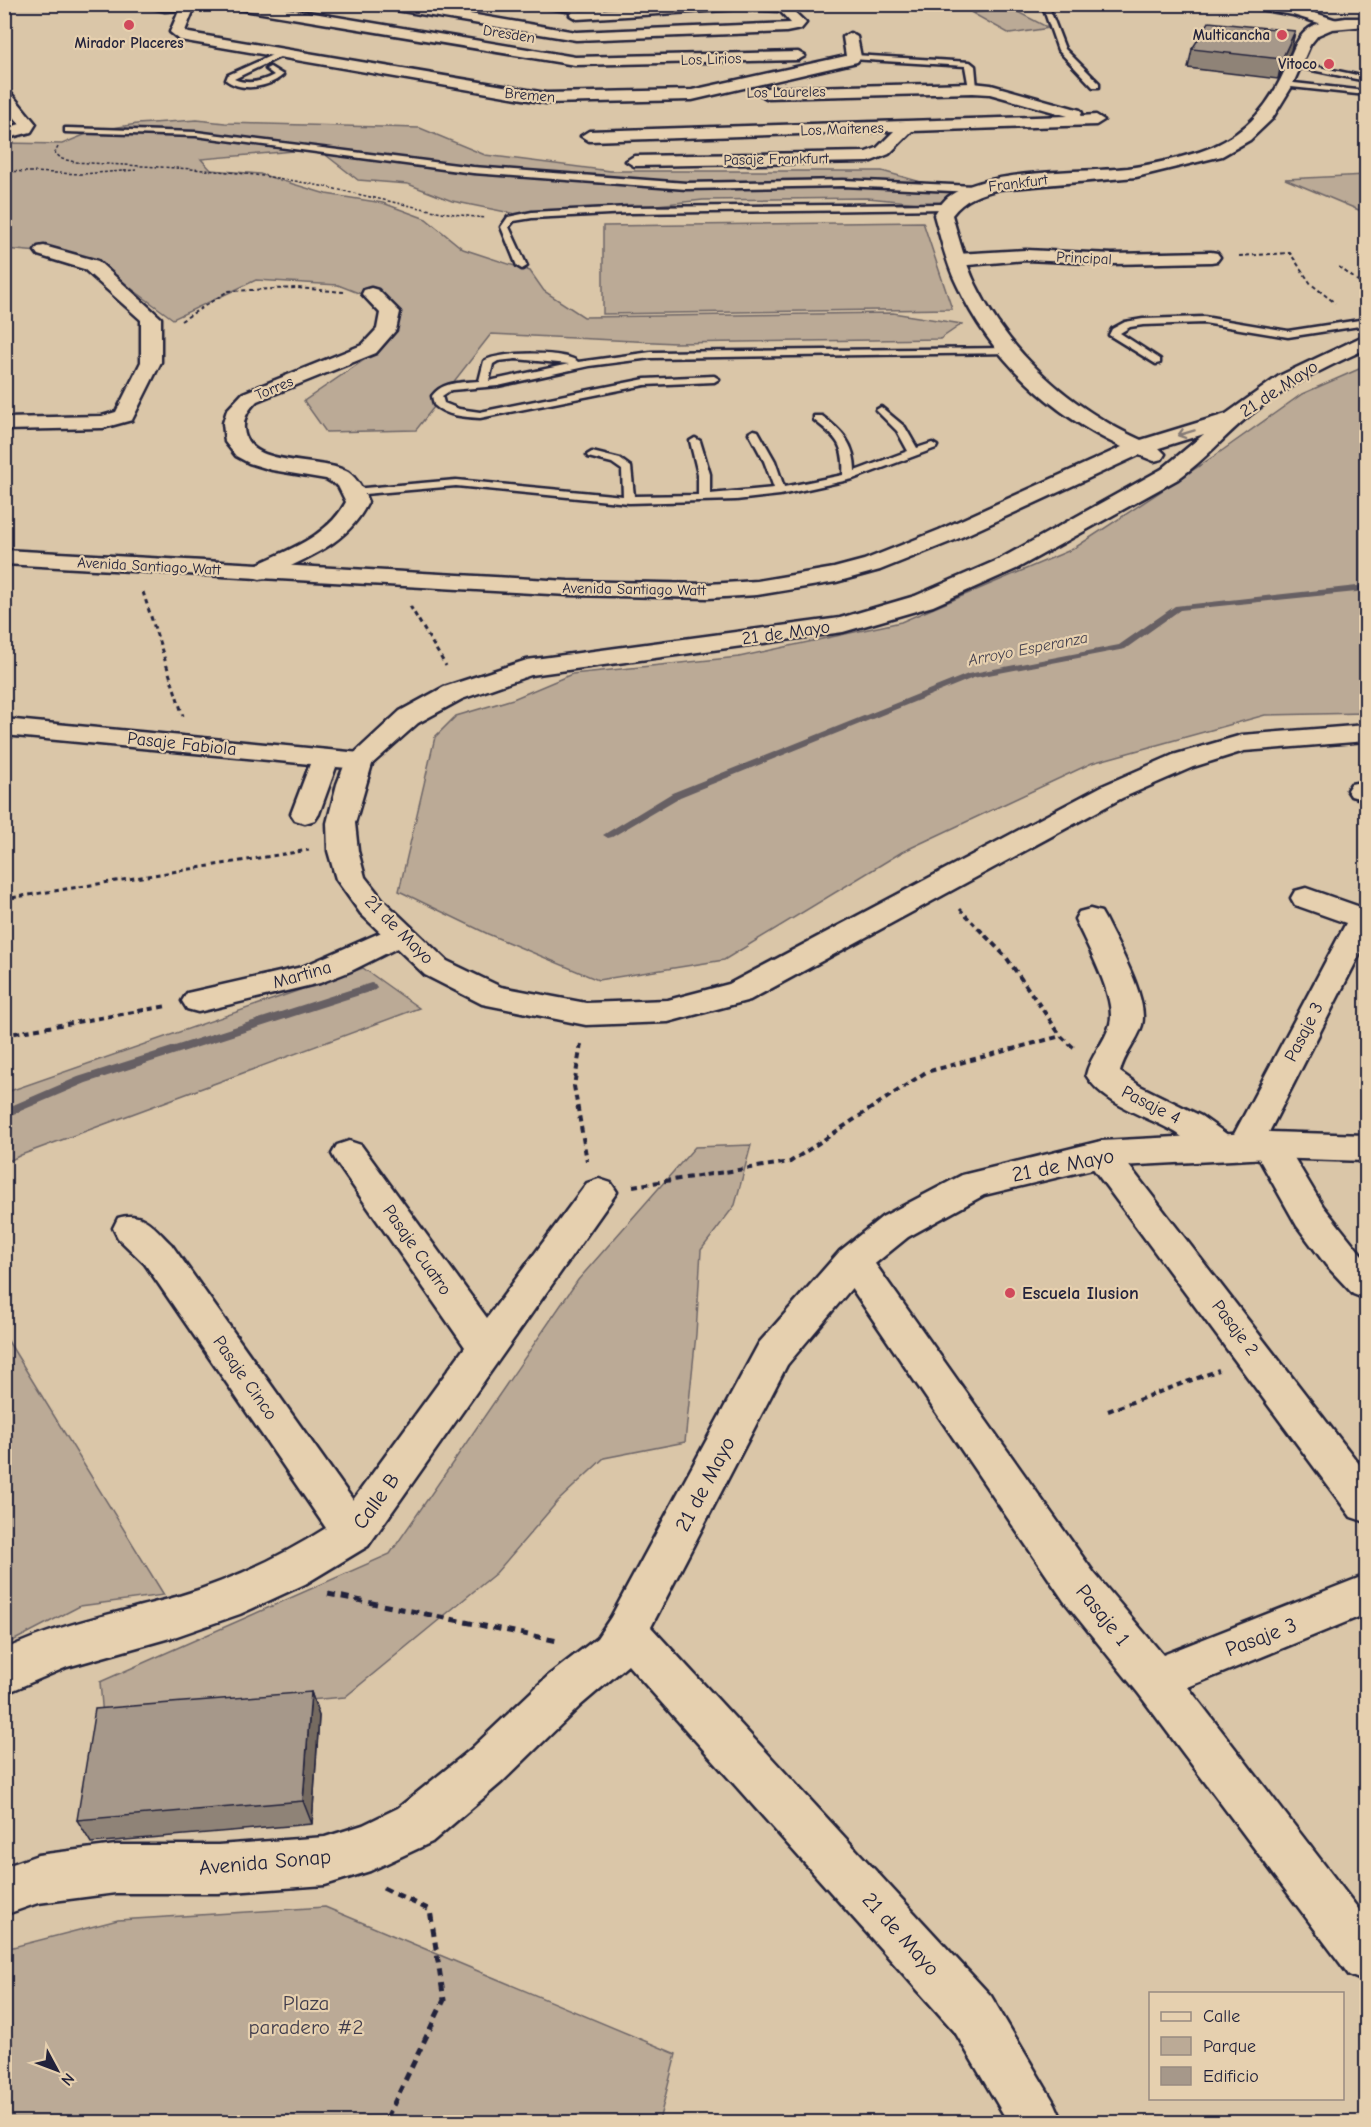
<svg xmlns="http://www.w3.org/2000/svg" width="1371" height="2127" font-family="'Comic Neue',sans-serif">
  <rect width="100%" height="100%" fill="#dac6a8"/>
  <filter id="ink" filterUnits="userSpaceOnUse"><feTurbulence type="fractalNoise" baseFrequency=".0167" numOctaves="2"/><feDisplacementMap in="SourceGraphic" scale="12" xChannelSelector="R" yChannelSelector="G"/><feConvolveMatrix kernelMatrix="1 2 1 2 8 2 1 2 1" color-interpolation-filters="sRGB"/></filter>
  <g filter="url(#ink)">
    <path fill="#bbaa96" stroke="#6e6668" stroke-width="1.5" d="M1009,8H1010L1049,28L1010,34L972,13Z
      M197,120L225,123L420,128L485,155L610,171H882L960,193L938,205L868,198L703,200L535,218L452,201L408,184L358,180L318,149L201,159L211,170L260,174L326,194L383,203L426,219L463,249L530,271L544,291L584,317L893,313L962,324L940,339L675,343L491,334L416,430L326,432L304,401L380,349L384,303L338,285L256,280L173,319L99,265L39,252L5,249L4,143L62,144L94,131L137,124Z
      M1366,175V213L1285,179Z
      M923,222L952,309L603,314V226Z
      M1366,366V713L1265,715L1092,763L902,852L724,960L598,980L488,934L399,891L435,737L456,716L513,699L572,674L739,657L901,622L1073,549L1213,457L1302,394Z
      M363,968L419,1008L21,1155L5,1163L4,1093Z
      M751,1145L735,1205L701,1250L696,1334L685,1442L604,1458L558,1501L496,1573L345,1697L103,1717L100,1682L390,1554L578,1280L695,1147Z
      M5,1336L164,1595L80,1606L5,1645Z
      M325,1907L676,2054L659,2121L663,2122H5V1949L118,1920Z"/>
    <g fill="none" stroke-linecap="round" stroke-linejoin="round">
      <path fill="#665f63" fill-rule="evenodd" d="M1366,585V591L1180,610L1125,649L973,678L680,797L612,837L608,838L603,835L672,793L968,674L1119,645L1175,606Z
        M371,983L375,984L377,987L375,990L86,1083L4,1118V1109L78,1077Z"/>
      <g stroke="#22223b" stroke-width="5">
        <path id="service" d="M137,4L187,7L190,9L165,11Z
          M1044,4H1051L1050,10L1065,49L1099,83V87H1093L1058,50L1044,10Z
          M279,52L286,54L234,79C248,85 261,82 274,75L266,69L270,67L283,75C268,88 242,92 226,80L228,75Z
          M854,55L970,62L975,66L977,88L973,90L969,88L965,66L851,59Z
          M1295,62L1366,77V81L1292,66Z
          M1285,82L1366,91V95L1282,86V82Z
          M68,128L196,132L473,167L686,183L843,180L974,186L978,189L974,192L843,186L686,189L473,173L196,136L65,132V128Z
          M946,204L949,205V209L629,213L532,218L514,221L509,227L527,266L522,269L517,266L501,227L508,217L532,212L629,207Z
          M1204,317L1288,331L1366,319V325L1288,337L1204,323L1143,325L1130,327L1120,333L1160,359V363L1156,364L1109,335L1112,329L1125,322L1143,319Z
          M1009,348L1013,349V353L651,358L589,366L498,386L451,390L442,396L444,403L459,409L480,412L645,379L714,376L719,379L714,382L645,385L480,418C464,417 446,416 434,405L432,396C443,381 461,383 479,381L484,361C500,351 567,351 578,362L651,352ZM516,359L569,364L489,381L493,364L498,361Z
          M881,407L905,427L917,448L932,443L937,446L936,448L853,479L780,495L736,500L629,503L456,486L353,495L347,492L353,489L456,480L623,496L622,470L612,463L588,457L587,455L592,452L620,459L631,467L634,496L698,495V474L690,441L695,438L700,441L710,474V494L774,488L764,461L749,433L754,430L758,431L775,461L784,487L843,475C845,445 837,438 814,420V416H822C842,431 855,444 855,471L908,451L897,431L876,410Z"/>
      </g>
      <g stroke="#22223b" stroke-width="5">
        <path id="minor" d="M182,4H196L185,31L189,33L546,93L692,90L846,56L843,37L850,33L857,37L861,57L857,62L692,100L546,103L180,40L170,32Z
          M226,4H260L575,57L798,52L805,56L798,60L575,65L232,8Z
          M378,4H412L576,32L791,23L780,11L741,9L577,19L570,15L573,12L548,8L542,4H576L581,8L579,11L682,4H786L806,23L801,29L786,32L576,40L384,8Z
          M1248,4L1296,7L1340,21L1342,24L1335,28L1293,15L1254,8Z
          M973,83L991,85L1080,110L1082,113L1080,116L1096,115L1104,120L1096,125L912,131L889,154L869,162L634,166L626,161L634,156L866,152L877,148L894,131L589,141L581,136L589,131L1068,116L990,94L973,93L766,98L758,93L766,88Z
          M4,90L9,91L36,124L31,132L4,139V129L20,124L4,105Z
          M44,246L98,261L161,318V362L132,420L103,428L4,430V418L102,416L116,412L141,362V320L84,269L38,255L35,251L38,247Z
          M1026,250L1112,254L1211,252L1217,253L1220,257L1217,261L1211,262L1112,264L1026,260L957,266L951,264L948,260L951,256L957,254Z
          M371,288L378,290L400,312L396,330L376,353L257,401C249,409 243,417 244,429C247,469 321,456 348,472C358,479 364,491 368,502C348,544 308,557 268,577L260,579L252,577L248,572L252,567C286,550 327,538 346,502L338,486L326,479L272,470L249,463L236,456L225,442L223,423L227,410L243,393L362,345L377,329L380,313L362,294L364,290Z
          M4,719L360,753L370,755L374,761L370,767L360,769L336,767L319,814L315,820L305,823L295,820L291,814L310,764L4,735Z
          M1361,782L1366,783V800L1351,796L1347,790L1351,784Z
          M1306,888L1366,909V942L1269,1132L1281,1136L1323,1206L1366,1260V1299L1353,1294L1326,1265L1297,1226L1257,1155C1248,1158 1245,1157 1235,1156C1230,1155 1224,1160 1218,1159C1202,1157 1188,1140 1175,1132C1145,1115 1105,1106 1086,1075C1090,1056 1105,1043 1110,1024C1117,998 1086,944 1075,919L1079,912L1090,909L1101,912L1105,919C1117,944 1149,998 1142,1025C1137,1042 1124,1054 1120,1072L1140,1086L1201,1116L1232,1138L1346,923L1295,905L1291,898L1295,891Z
          M400,924L411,927L415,934L411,941L351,971L320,983L198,1012L187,1009L182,1001L187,993L302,967Z
          M349,1141L361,1145L487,1318L587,1183L599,1179L611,1183L617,1192L368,1546L305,1584L240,1614L177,1636L67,1667L4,1694V1650C58,1624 118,1613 176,1597C229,1581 279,1558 326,1528L145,1264L118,1238L113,1228L118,1218C144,1210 154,1228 171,1244L353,1500L465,1347L337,1163L332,1154L337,1145Z
          M1101,1141L1113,1145L1366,1473V1522L1351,1517L1089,1163L1084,1154L1089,1145Z
          M853,1247L866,1251L1094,1573L1163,1655L1366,1575V1614L1188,1687L1366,1919V1982L1349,1975L1139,1694L1064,1601L840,1271L835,1261L840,1251Z"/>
      </g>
      <g stroke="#22223b" stroke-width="5">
        <path id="tertiary" d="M1346,18H1366V26L1332,29L1318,35L1310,45L1291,88L1272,119L1250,140L1222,156L1136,177L999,189C980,194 964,199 952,215C959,239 965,263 976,285C1010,355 1071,408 1141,440L1226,414L1279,376L1359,338L1366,336V349C1326,367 1285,387 1250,415C1225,435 1205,460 1178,479L1016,569L933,606L843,632L531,675L462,699L418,723L372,764L355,823L358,851L365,877L383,900L447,961L501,987L586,1003L668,1000L729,984L1102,786L1173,755L1242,735L1366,725V741L1244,751L1193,767L1122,798L750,1000L668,1022L586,1025L482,1004L425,975L361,914L336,879L328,851L327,823L337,784L346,761L400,711L444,687L527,660L840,618L915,596L1000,559L1162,469L1204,434L1159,448L1165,454L1162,459L1154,461L1139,455L955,540L880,570L836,582L757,595L708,598L568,595L4,564V550L568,581L708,584L757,581L834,568L864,560L939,530L1122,447C1050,414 990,357 957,285C946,263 941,239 934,215C938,209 943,201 948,197C986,168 1081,173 1128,168C1151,165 1176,159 1199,152C1241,139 1268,109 1285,70C1291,56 1295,40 1307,30C1317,21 1333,20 1346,18Z
          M1269,1132L1366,1135V1161L1269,1158L1101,1167L984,1195L908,1237L866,1271L787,1365L651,1627L991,1996L1055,2104L1063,2122H1008L955,2032L628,1665L581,1705L502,1782L432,1842L370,1871L325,1885L218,1893H116L38,1903L4,1915V1867L38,1855L116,1845H218L325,1837L363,1825L398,1808L470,1750L549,1675L597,1638L611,1617L759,1343L840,1251L882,1217L962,1175L1101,1141Z"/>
      </g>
      <path stroke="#22223b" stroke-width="1.5" stroke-dasharray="3 2" stroke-linecap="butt" d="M58,147L55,153L62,159L75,162C146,167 218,168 289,180C355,191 420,212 486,218
        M4,171L82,174L136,170"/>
      <path stroke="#22223b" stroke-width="2" stroke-dasharray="4 3" stroke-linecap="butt" d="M1239,256L1290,253L1311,284L1335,303
        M1339,267L1366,287
        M181,321L228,291L297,288L344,292"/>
      <path stroke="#22223b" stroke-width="3" stroke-dasharray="4.5 4" stroke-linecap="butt" d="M143,592L183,716
        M410,606L446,666
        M4,899L309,850
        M960,909L980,930"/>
      <path stroke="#22223b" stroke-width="4" stroke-dasharray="6 4.5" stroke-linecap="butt" d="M978,928L1006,957L1061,1036
        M4,1035L167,1006
        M581,1044L574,1086L587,1161
        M633,1186L790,1162L926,1072L1061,1036L1076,1050
        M1108,1411L1219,1370"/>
      <path stroke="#22223b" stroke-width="5" stroke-dasharray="8 6" stroke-linecap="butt" d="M328,1594L558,1641
        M383,1888L430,1910L444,2000L385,2122"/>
      <use href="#service" fill="#e6d0af" fill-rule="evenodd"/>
      <use href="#minor" fill="#e6d0af" fill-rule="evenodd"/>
      <use href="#tertiary" fill="#e6d0af" fill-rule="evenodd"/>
    </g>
    <path fill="#8f8377" stroke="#22223b" stroke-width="1.5" d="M1295,31L1291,50L1278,79L1188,68L1192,49Z
      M311,1692L319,1716L312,1824L91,1843L77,1820Z"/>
    <path fill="#746a61" stroke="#22223b" stroke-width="1.5" d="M1295,31L1291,50L1278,79L1282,59Z
      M311,1692L319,1716L312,1824L303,1801Z"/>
    <path fill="#a6988a" stroke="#22223b" stroke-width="1.5" d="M1209,22L1295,31L1282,59L1192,49Z
      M311,1692L303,1801L77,1820L95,1709Z"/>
    <defs><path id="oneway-shaft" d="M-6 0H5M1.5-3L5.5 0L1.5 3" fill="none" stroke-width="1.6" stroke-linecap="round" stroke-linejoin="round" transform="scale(1.5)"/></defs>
    <use stroke="#847975" href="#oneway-shaft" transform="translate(1186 433) rotate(163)"/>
  </g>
  <g fill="#d1495b" stroke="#e6d0af" stroke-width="2">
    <circle cx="129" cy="25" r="6"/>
    <circle cx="1282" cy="35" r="6"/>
    <circle cx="1329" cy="64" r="6"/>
    <circle cx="1010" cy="1293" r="6"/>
  </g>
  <g text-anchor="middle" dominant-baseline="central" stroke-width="4.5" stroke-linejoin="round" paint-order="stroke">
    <g font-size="15" fill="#22223b" stroke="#e6d0af">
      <text transform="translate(509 34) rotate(9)">Dresden</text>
      <text transform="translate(711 59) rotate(-2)">Los Lirios</text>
      <text transform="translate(786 92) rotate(-1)">Los Laureles</text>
      <text transform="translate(530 95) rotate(5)">Bremen</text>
      <text transform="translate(842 129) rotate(-2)">Los Maitenes</text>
      <text transform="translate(776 159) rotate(-1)">Pasaje Frankfurt</text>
      <text transform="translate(1018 183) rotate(-7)">Frankfurt</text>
      <text transform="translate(1084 258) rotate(3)">Principal</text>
      <text transform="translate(274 388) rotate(-23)">Torres</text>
      <text transform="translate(149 566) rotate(3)">Avenida Santiago Watt</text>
      <text transform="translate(634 589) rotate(1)">Avenida Santiago Watt</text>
    </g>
    <g font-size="15" font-weight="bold" fill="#22223b" stroke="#e6d0af" text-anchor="end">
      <text x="1270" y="35">Multicancha</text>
      <text x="129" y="43" text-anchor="middle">Mirador Placeres</text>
      <text x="1317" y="64">Vitoco</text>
    </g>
    <g font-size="16" font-style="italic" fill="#44404f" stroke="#e6d0af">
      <text transform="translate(1028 649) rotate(-11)">Arroyo Esperanza</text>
    </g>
    <g font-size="18" fill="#22223b" stroke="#e6d0af">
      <text transform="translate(1279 389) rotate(-33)">21 de Mayo</text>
      <text transform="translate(786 633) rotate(-8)">21 de Mayo</text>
      <text transform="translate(182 744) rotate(6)">Pasaje Fabiola</text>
      <text transform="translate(399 930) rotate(45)">21 de Mayo</text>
      <text transform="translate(302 975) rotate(-16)">Martina</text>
      <text transform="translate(1304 1032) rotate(-63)">Pasaje 3</text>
      <text transform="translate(1151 1105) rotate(27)">Pasaje 4</text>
      <text transform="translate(417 1250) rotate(55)">Pasaje Cuatro</text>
      <text transform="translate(1235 1328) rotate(53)">Pasaje 2</text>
      <text transform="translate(245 1378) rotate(55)">Pasaje Cinco</text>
    </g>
    <g font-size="18" font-weight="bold" fill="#22223b" stroke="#e6d0af" text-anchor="start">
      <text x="1022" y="1293">Escuela Ilusion</text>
    </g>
    <g font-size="21" fill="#22223b" stroke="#e6d0af">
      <text transform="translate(1063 1165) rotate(-11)">21 de Mayo</text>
      <text transform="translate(705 1484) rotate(-62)">21 de Mayo</text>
      <text transform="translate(376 1501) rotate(-54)">Calle B</text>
      <text transform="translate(1103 1615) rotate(51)">Pasaje 1</text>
      <text transform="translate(1261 1637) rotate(-21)">Pasaje 3</text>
      <text transform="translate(265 1862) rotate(-5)">Avenida Sonap</text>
      <text transform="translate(901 1934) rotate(48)">21 de Mayo</text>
    </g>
    <g font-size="21" fill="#413d4d" stroke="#e6d0af">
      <text x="306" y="2003">Plaza<tspan x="306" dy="24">paradero #2</tspan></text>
    </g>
  </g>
  <rect width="1371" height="2127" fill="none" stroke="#e6d0af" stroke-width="24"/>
  <rect x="12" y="12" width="1347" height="2103" fill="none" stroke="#22223b" stroke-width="2" filter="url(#ink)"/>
  <rect x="1149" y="1992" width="195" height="108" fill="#e6d0af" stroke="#988a81" stroke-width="1.5"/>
  <rect x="1161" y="2012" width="30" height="9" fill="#e6d0af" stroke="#988a81" stroke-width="1.5"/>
  <text x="1203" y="2022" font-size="18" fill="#22223b">Calle</text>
  <rect x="1161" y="2037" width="30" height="18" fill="#bbaa96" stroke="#988a81" stroke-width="1.5"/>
  <text x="1203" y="2052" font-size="18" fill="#22223b">Parque</text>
  <rect x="1161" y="2067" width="30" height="18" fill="#a6988a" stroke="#988a81" stroke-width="1.5"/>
  <text x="1203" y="2082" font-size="18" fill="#22223b">Edificio</text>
  <g transform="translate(57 2070) rotate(131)" stroke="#e6d0af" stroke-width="4.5" paint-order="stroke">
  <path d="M0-4.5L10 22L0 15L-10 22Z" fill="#22223b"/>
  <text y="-9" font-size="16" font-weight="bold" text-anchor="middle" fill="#22223b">N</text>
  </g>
</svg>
